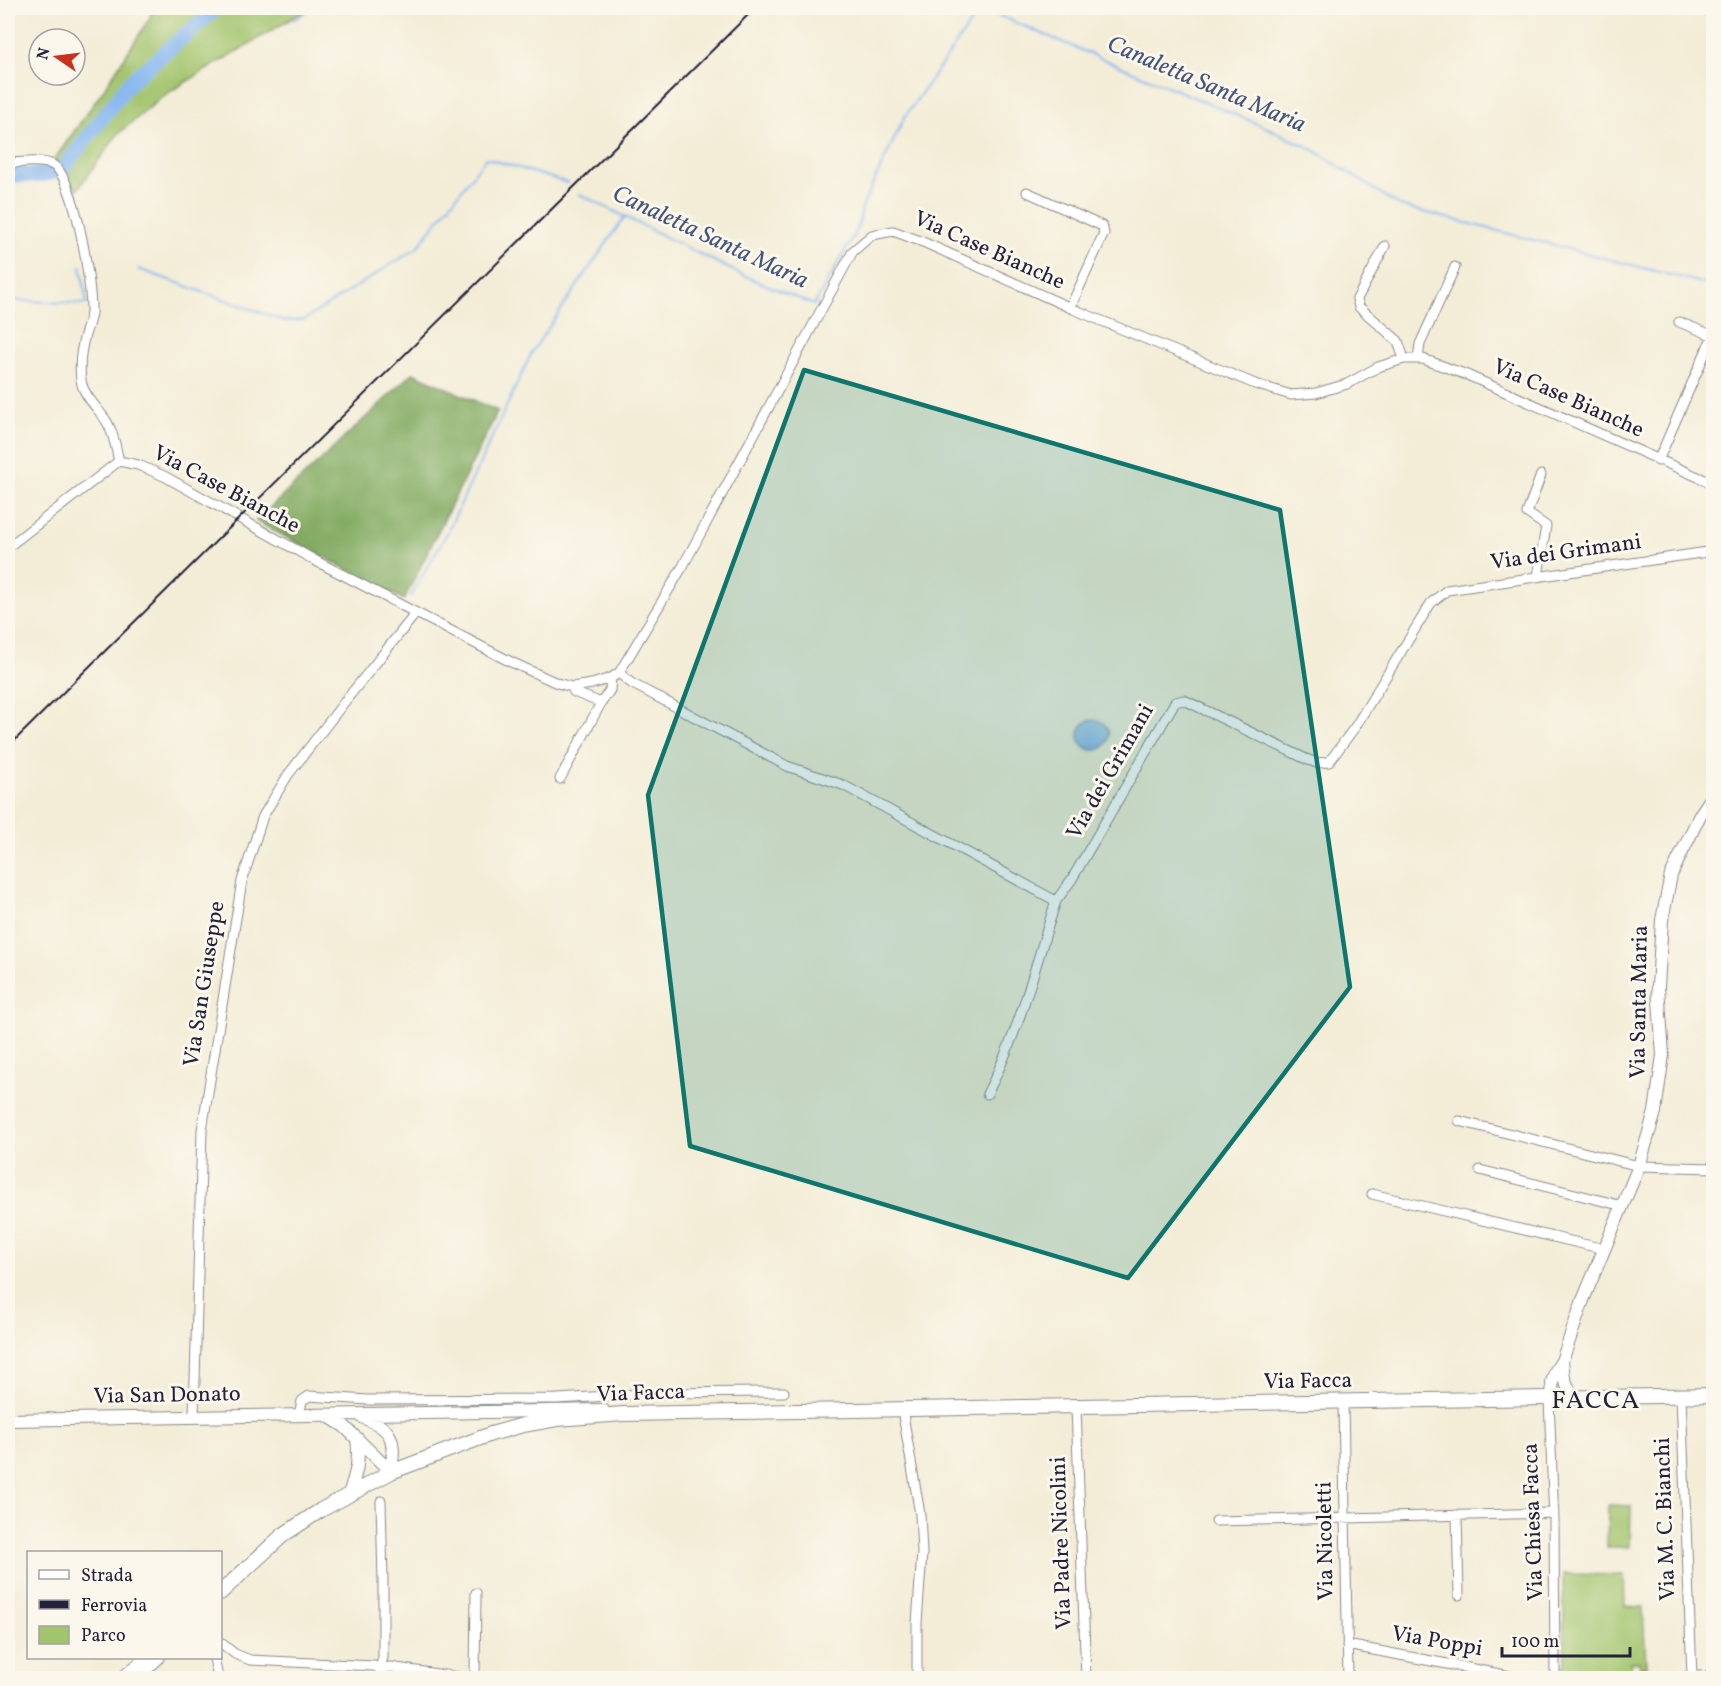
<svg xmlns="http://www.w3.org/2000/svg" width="1721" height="1686" font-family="Vollkorn,serif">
  <rect width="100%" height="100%" fill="#fbf7ec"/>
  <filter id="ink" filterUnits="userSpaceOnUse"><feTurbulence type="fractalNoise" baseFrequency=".0167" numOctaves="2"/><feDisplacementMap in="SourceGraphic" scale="12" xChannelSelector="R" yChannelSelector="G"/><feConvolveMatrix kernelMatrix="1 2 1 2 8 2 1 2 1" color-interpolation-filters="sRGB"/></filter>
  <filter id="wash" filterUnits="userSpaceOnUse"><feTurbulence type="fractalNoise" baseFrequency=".008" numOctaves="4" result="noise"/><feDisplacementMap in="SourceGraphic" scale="24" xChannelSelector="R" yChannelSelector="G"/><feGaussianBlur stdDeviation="1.35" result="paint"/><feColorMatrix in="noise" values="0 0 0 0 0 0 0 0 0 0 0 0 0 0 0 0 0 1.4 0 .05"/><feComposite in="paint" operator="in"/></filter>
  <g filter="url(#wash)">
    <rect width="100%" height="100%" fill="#f3edd7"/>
    <path fill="#a2c46d" stroke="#627354" stroke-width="1.5" d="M152,8H309L166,94L118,134L77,190L54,160L104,89L150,18Z
      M1608,1505L1631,1506L1630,1547H1607Z
      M1563,1574L1624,1575L1625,1606L1643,1607L1646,1667H1640L1639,1661L1631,1662V1676L1565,1678L1563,1676V1668L1565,1663Z"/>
    <path fill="#81aa60" stroke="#52664e" stroke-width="1.5" d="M413,373L498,411L404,600L256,521Z"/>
    <path fill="#84b5f0" stroke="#536c96" stroke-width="1.5" d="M1079 735a15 15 0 1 1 30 0a15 15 0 1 1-30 0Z"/>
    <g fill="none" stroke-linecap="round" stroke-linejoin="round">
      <path stroke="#84b5f0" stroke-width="2" d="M294,20L311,8
        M579,194L740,274L814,305L857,230L863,205L904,118L981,8L1272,130L1314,150L1400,206L1714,286
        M138,269L285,321L304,320L417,248L486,158L568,183
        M8,300L87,304L81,266
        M411,596L448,531L532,352L625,216"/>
      <path stroke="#84b5f0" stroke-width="15" d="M8,175H38L61,171L131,81L217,8"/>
    </g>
  </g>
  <g filter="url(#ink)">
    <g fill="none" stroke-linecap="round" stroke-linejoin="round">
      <g stroke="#8a8889" stroke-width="11">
        <path id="street" d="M8,163C20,163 41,159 53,165C76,179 92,286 91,313C90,320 87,328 85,335C81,349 79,365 81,380C83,396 99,409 107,422C114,434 116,449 119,461L138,465L164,476L316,561L511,662L557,683L572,687L592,684L611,678L619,673L683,566L853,251L872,235L893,231L923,242L1073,309L1255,384L1291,395L1316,393L1347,384L1378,367L1404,359H1423L1467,375L1714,484
          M1027,192L1102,226L1104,233L1070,308
          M1385,246L1357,299L1359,307L1398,341L1404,359
          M1679,322L1714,336
          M1418,359L1420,344L1455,267
          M1658,461L1713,335
          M8,547L119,461
          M1538,576L1546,526L1527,513L1541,475
          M619,673L631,683L787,766L843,785L1056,901L1072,879L1175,702L1184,700L1306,759L1317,763L1329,762L1355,727L1431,603L1447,590L1714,551
          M572,687L574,692L601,703L610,690L611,678
          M560,779L601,703
          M987,1094C1019,1033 1035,966 1056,901
          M1459,1121L1639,1166L1714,1168
          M1480,1170L1623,1206
          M1372,1194L1604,1249
          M1681,1396L1692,1676
          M1549,1400L1554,1520L1555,1678
          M1343,1402L1348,1678
          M1076,1407L1086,1678
          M902,1409L920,1514L922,1553L917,1623V1678
          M299,1415L302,1401L309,1396L368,1400L557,1399L659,1393L784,1392
          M194,1416L202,1130L242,881L263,816L288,775L346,700L416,613
          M1457,1515L1459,1595
          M1216,1521L1554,1513
          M220,1642L235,1654L250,1660L374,1666L380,1669L385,1678
          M1347,1645L1521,1678
          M214,1658L218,1678
          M380,1669L383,1657V1581L381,1501
          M380,1669L390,1667L464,1678
          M133,1678L144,1673L160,1658
          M475,1678L476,1593
          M1674,1678L1714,1675"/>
      </g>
      <g stroke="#8a8889" stroke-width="14">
        <path id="secondary" d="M1562,1361L1564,1378L1573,1399
          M1553,1400L1552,1382L1555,1372L1562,1361L1583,1300L1639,1166L1655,1112L1663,1055L1658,987L1662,920L1671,875L1700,815L1714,794
          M328,1416L344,1426L391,1472
          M362,1417C395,1429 395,1441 391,1472
          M8,1420L603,1410
          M349,1494C356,1474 360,1460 357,1438"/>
      </g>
      <g stroke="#8a8889" stroke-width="16">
        <path id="primary" d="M220,1593L283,1535L321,1510L391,1472L491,1434L523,1425L557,1419L624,1414L1714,1395
          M124,1678L148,1658"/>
      </g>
      <use href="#street" stroke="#fff" stroke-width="9"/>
      <use href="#secondary" stroke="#fff" stroke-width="12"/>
      <use href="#primary" stroke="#fff" stroke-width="14"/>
      <path stroke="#22223b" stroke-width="2" d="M8,747L755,8"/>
    </g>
  </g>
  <path fill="#0f766e" fill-opacity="0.2" stroke="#0f766e" stroke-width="4.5" stroke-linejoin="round" d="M804,370L1280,510L1350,987L1128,1278L690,1146L648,795Z"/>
  <g text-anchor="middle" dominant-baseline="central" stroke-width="6" stroke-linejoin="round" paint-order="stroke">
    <g font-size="22" fill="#22223b" stroke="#fbf7ec">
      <text transform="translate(989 251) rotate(24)">Via Case Bianche</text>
      <text transform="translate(1568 399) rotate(24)">Via Case Bianche</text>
      <text transform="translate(226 490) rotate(28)">Via Case Bianche</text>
      <text transform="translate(1566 553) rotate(-8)">Via dei Grimani</text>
      <text transform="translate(1111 772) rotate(-60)">Via dei Grimani</text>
      <text transform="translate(205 984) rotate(-81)">Via San Giuseppe</text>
      <text transform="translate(1640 1002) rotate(-89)">Via Santa Maria</text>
      <text transform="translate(1308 1382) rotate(-1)">Via Facca</text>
      <text transform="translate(641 1394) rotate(-2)">Via Facca</text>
      <text transform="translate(167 1396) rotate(-1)">Via San Donato</text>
      <text transform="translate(1666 1519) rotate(-92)">Via M. C. Bianchi</text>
      <text transform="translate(1534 1522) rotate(-92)">Via Chiesa Facca</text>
      <text transform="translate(1326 1541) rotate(-91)">Via Nicoletti</text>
      <text transform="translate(1062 1543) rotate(-92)">Via Padre Nicolini</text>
      <text transform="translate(1437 1642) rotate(10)">Via Poppi</text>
    </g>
    <g font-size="24" font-style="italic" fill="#44557a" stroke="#fbf7ec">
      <text transform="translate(1206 85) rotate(23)">Canaletta Santa Maria</text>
      <text transform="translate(710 238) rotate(25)">Canaletta Santa Maria</text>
    </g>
    <g font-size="26" letter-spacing="1.5" fill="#22223b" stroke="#fbf7ec">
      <text x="1596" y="1401">FACCA</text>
    </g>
  </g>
  <rect width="1721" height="1686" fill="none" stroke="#fbf7ec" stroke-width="30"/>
  <rect x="27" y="1551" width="195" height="108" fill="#fbf7ec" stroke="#a4a2a5" stroke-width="1.5"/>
  <rect x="39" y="1570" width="30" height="9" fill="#ffffff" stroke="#a4a2a5" stroke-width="1.5"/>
  <text x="81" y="1581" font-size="18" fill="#22223b">Strada</text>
  <rect x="39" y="1600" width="30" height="9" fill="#22223b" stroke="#a4a2a5" stroke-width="1.5"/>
  <text x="81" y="1611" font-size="18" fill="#22223b">Ferrovia</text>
  <rect x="39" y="1626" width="30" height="18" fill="#a2c46d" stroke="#a4a2a5" stroke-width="1.5"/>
  <text x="81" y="1641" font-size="18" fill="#22223b">Parco</text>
  <g transform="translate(57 57) rotate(284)"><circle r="28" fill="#fbf7ec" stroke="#a4a2a5" stroke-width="1.5"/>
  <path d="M0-4.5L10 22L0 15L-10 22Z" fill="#c8321e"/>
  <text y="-9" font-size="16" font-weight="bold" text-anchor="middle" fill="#22223b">N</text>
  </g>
  <path d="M1502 1647v9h128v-9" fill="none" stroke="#22223b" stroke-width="3"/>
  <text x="1511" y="1647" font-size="18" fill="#22223b" stroke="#fbf7ec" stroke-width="4.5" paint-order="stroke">100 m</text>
</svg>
